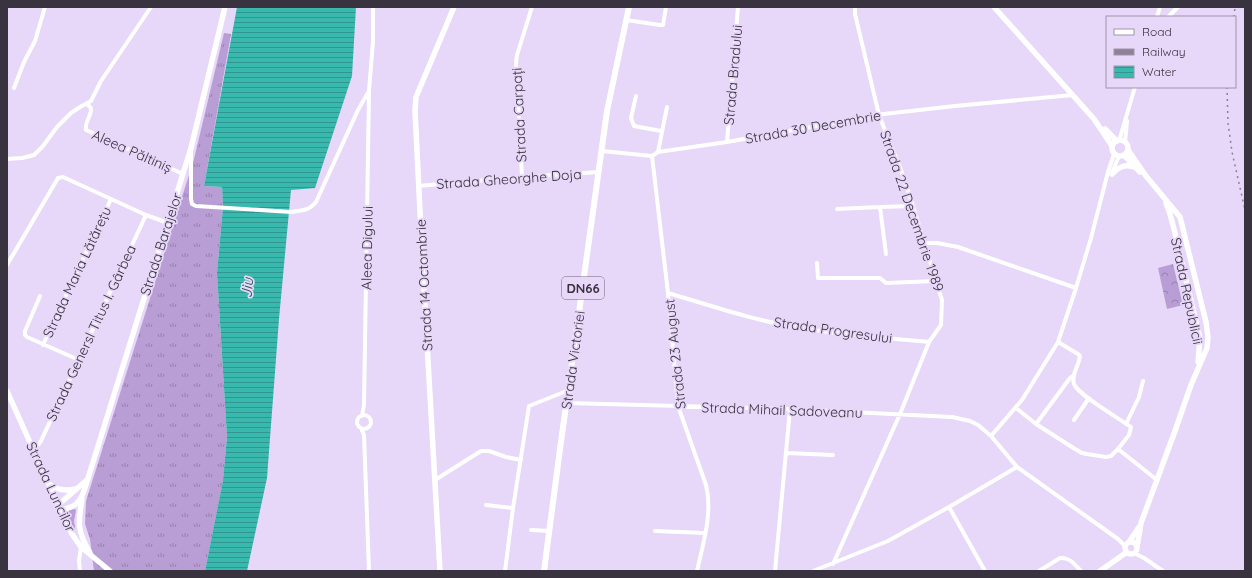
<svg xmlns="http://www.w3.org/2000/svg" width="1252" height="578" font-family="Quicksand,sans-serif">
  <defs>
    <pattern id="grass-tufts" width="24" height="20" patternUnits="userSpaceOnUse"><rect width="24" height="20" fill="#b99dd5"/><path d="M3 7l-1-3M5 7V3M7 7l1-3M15 17l-1-3M17 17v-4M19 17l1-3" fill="none" stroke="#9781ae"/></pattern>
    <pattern id="forest-crowns" width="20" height="18" patternUnits="userSpaceOnUse"><rect width="20" height="18" fill="#b99dd5"/><path d="M2 6a3 3 0 1 1 6 0M12 15a3 3 0 1 1 6 0" fill="none" stroke="#9781ae"/></pattern>
    <pattern id="water-rules" width="6" height="5" patternUnits="userSpaceOnUse"><rect width="6" height="5" fill="#39b8ae"/><path d="M0 2.5h6" fill="none" stroke="#31968f"/></pattern>
  </defs>
  <rect width="100%" height="100%" fill="#e7d7f8"/>
  <path fill="url(#grass-tufts)" d="M224,33L231,34L204,186L222,187L223,207L217,273L227,437L223,480L205,571H94L90,539L85,524L86,501L194,159Z
    M74,509L76,510L74,521L75,529L74,530L66,513L67,511Z"/>
  <path fill="url(#forest-crowns)" d="M1173,264L1183,305L1167,309L1158,268Z"/>
  <path fill="url(#water-rules)" d="M237,7H356L352,76L315,188L291,190L279,319L267,478L247,571H205L223,480L227,437L217,273L223,207L222,187L204,186Z"/>
  <g fill="none" stroke-linecap="round" stroke-linejoin="round">
    <path stroke="#fff" stroke-width="4" d="M1157,17L1160,7
      M1168,17L1178,7
      M626,20L660,25H663L666,7
      M14,88L24,62L35,41L45,7
      M636,96L631,118L634,126L661,131
      M87,104L91,108C92,116 84,122 86,130L183,174
      M1119,141L1135,87
      M727,142L738,7
      M1125,142L1127,121
      M602,151L652,156L658,152L727,142L884,114L955,106L1073,95
      M191,152V199L192,204L196,206L292,212C302,210 309,211 316,202L358,110L369,91
      M658,152L667,107
      M652,156L668,293L678,406L706,485C713,513 703,544 697,571
      M7,159L22,158L34,155L43,146L57,127L71,113L80,107L91,101L101,81L151,7
      M1112,173L1119,156
      M522,177L516,62L517,55L532,7
      M418,186L522,177L599,172
      M837,209L880,207
      M925,243H937L958,247L1076,288
      M886,254L880,207L913,206
      M817,263L818,278H880L886,283L936,281
      M7,265L58,178L63,177L146,215L168,223
      M668,293C709,305 753,320 795,327C839,335 885,338 929,342
      M40,296L25,331V335L27,337L79,360
      M43,345L111,199
      M567,403L790,409L952,417L970,421L978,425L991,436L1017,467L1118,539L1125,546
      M1016,408L1036,424L1075,449L1082,453L1087,454L1106,457L1111,456L1118,449L1129,435L1131,427C1120,419 1078,395 1074,384C1071,375 1079,365 1080,356L1078,354L1058,342
      M357 422a7 7 0 1 1 14 0a7 7 0 1 1-14 0Z
      M362,416L364,405L369,91L373,41V7
      M1074,420L1089,398
      M1036,424L1070,378L1074,375
      M1126,424L1139,397L1143,381
      M361,428L364,435L369,571
      M991,436L1022,400L1058,342L1076,288L1091,238L1108,172L1114,154
      M1118,449L1157,480
      M34,450L41,441L146,215
      M787,453L833,455
      M435,480L481,451H489L506,457L521,460
      M486,505L513,508
      M949,507L985,571
      M531,530L550,531
      M655,531L705,533
      M1134,553L1144,558L1163,571
      M833,564L900,414L929,342L941,325L942,300L913,206L901,170L879,115L855,14V7
      M80,571L79,561L81,547
      M505,571L513,508L529,406L569,390
      M775,571L790,409
      M813,571L888,541L949,507L1017,467
      M1039,571L1060,558C1070,557 1075,565 1081,571"/>
    <path stroke="#fff" stroke-width="5.5" d="M994,7L1094,119L1112,146
      M1105,129L1117,141
      M1112 148a8 8 0 1 1 16 0a8 8 0 1 1-16 0Z
      M1128,150L1146,176L1180,217L1206,322L1208,337L1207,348L1191,385L1175,431L1141,523L1137,547
      M1124,155L1140,172
      M1112,174C1119,167 1124,164 1134,167
      M1166,203L1170,214L1174,229L1200,339L1198,362
      M7,391L58,505L72,534L81,547L110,571
      M49,484C58,490 64,491 75,489
      M82,499C78,523 77,531 90,553
      M58,505L88,479
      M60,510C74,507 79,505 84,491L191,148L225,7
      M1125 548a6 6 0 1 1 12 0a6 6 0 1 1-12 0Z
      M1129,542L1139,527
      M440,571L424,290L415,111L416,97L454,7
      M1100,571L1127,552"/>
    <path stroke="#fff" stroke-width="6" d="M544,571L560,449L607,111L629,7"/>
    <path stroke="#8c8197" stroke-width="1.5" stroke-dasharray="2 4" stroke-linecap="butt" d="M1234,17L1235,7
      M1227,87L1228,123L1232,152L1245,210"/>
  </g>
  <g text-anchor="middle" dominant-baseline="central" stroke-width="3.5" stroke-linejoin="round" paint-order="stroke">
    <rect fill="#e7d7f8" stroke="#6d6476" stroke-width="1" x="562" y="277" width="42" height="22" rx="3"/>
    <g font-size="13" font-weight="bold" fill="#39323f">
      <text x="583" y="288">DN66</text>
    </g>
    <g font-size="14" fill="#39323f" stroke="#e7d7f8">
      <text transform="translate(733 75) rotate(-85)">Strada Bradului</text>
      <text transform="translate(519 115) rotate(-93)">Strada Carpați</text>
      <text transform="translate(813 127) rotate(-10)">Strada 30 Decembrie</text>
      <text transform="translate(132 151) rotate(24)">Aleea Păltiniș</text>
      <text transform="translate(509 179) rotate(-4)">Strada Gheorghe Doja</text>
      <text transform="translate(912 211) rotate(71)">Strada 22 Decembrie 1989</text>
      <text transform="translate(161 244) rotate(-72)">Strada Barajelor</text>
      <text transform="translate(367 248) rotate(-89)">Aleea Digului</text>
      <text transform="translate(77 272) rotate(-65)">Strada Maria Lătăreţu</text>
      <text transform="translate(424 285) rotate(-93)">Strada 14 Octombrie</text>
      <text transform="translate(1187 291) rotate(78)">Strada Republicii</text>
      <text transform="translate(833 330) rotate(8)">Strada Progresului</text>
      <text transform="translate(91 333) rotate(-65)">Strada Genersl Titus I. Gârbea</text>
      <text transform="translate(675 354) rotate(-96)">Strada 23 August</text>
      <text transform="translate(573 360) rotate(-82)">Strada Victoriei</text>
      <text transform="translate(782 410) rotate(2)">Strada Mihail Sadoveanu</text>
      <text transform="translate(51 487) rotate(65)">Strada Luncilor</text>
    </g>
    <g font-size="15" font-style="italic" fill="#225651" stroke="#e7d7f8">
      <text transform="translate(247 288) rotate(-85)">Jiu</text>
    </g>
  </g>
  <rect width="1252" height="578" fill="none" stroke="#39323f" stroke-width="16"/>
  <rect x="1106" y="16" width="130" height="72" fill="#e7d7f8" stroke="#a195ae"/>
  <rect x="1114" y="29" width="20" height="6" fill="#ffffff" stroke="#a195ae"/>
  <text x="1142" y="36" font-size="12" fill="#39323f">Road</text>
  <rect x="1114" y="49" width="20" height="6" fill="#8c8197" stroke="#a195ae"/>
  <text x="1142" y="56" font-size="12" fill="#39323f">Railway</text>
  <rect x="1114" y="66" width="20" height="12" fill="url(#water-rules)" stroke="#a195ae"/>
  <text x="1142" y="76" font-size="12" fill="#39323f">Water</text>
</svg>
